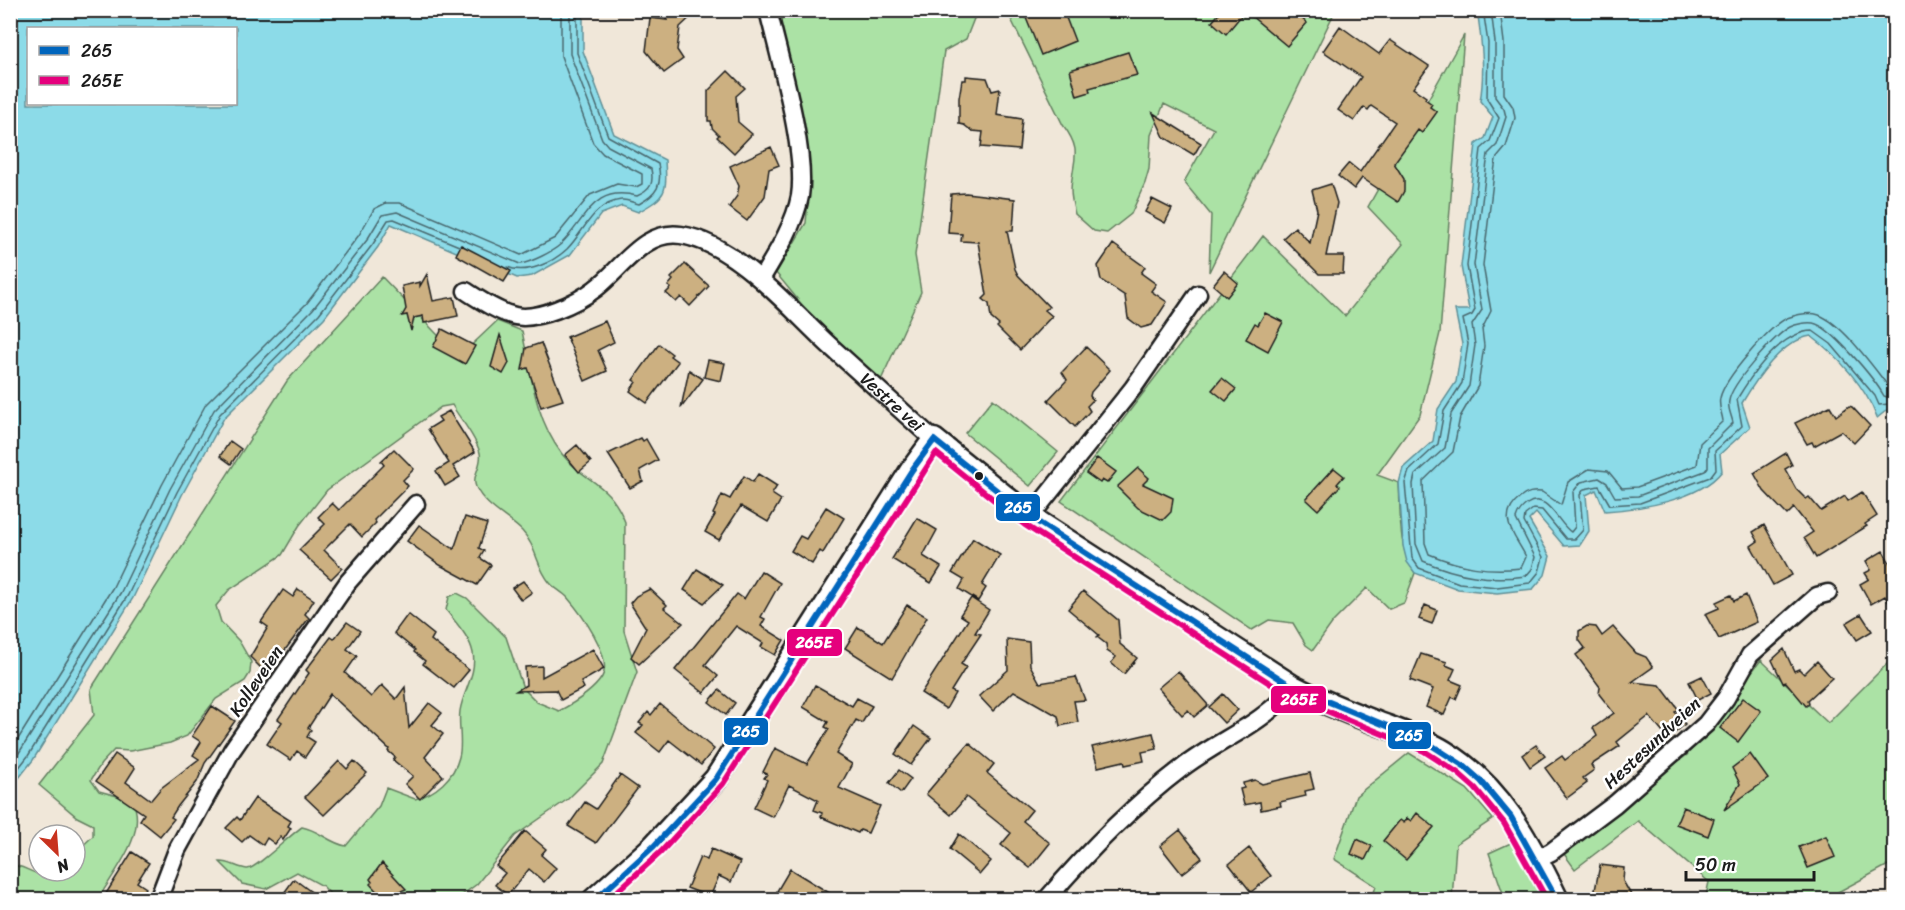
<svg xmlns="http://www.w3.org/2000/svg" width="1905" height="910" font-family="Sriracha,sans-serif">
  <rect width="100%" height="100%" fill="#f0e7d9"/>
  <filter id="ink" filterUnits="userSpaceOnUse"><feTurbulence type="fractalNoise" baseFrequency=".0167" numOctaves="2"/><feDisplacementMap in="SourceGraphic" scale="12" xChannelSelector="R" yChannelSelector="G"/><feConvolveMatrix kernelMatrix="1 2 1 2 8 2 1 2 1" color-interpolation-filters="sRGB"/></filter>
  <g filter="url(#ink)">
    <path fill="#abe2a5" stroke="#647f60" stroke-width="1.5" d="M784,11H977L966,39L944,51L915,255L921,292L881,380L821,328L776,273L806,223L809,188L778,29Z
      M1007,11H1335L1209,272L1211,215L1184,182L1214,129L1164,104L1151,135L1149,169L1145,183L1131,214L1107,233L1094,231L1075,214C1073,206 1071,198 1071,190C1072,159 1084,153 1063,125Z
      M1464,35L1440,333L1420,415L1377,475L1399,483C1401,512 1397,548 1415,573L1404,603L1389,609L1367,588L1333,622L1313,650L1306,645L1293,623L1269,620L1252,630L1061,501L1263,236L1345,316L1403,244L1368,207Z
      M382,277L459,357L497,321L522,331C531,374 535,419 562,454C585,483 609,481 625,522L624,631L637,672L603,764L568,799L515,836L477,884L462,895L449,899H328L330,894L323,886L297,872L266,889L242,884L220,862C229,861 237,868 247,869C255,870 291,834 302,827C319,830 329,843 346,846L379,806L386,788L415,799C435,794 454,778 459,757C463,743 458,726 460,711C463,691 477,674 473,653C470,637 456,623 446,610L449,597L457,593L467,598L506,637L523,688L537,702L559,711C574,703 593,692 602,677C614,657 580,612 567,597C562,592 554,588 550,583C536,567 537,547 522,531C508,517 484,506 476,487C471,476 483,465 480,453C476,437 460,419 452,405L441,407L327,490L299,526L282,555L229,590L216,606L221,622L239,641L251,662L250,673L245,681L216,699L187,736L170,743L130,751L114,750L101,764L91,780L99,791L132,800C149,832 114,872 98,899L11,900V865C21,865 28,871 39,874L44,871H75V853L93,836V825L77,817L39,785L94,715L91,689L287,381Z
      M993,399L1058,452L1030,486L965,433Z
      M1894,657V862L1825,899L1705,900L1709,882L1638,821L1575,869L1559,847L1687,755L1761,660L1828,723Z
      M1409,753L1467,789L1493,819L1456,844L1452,899H1372L1376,886L1334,859L1356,796Z
      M1513,842L1541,899H1505L1489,853Z"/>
    <path fill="#8cdbe8" stroke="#5f8f96" stroke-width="1.5" fill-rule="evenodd" d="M11,11H583V51L614,134L665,160C667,193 667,196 638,212L622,206L601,214L570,255L532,276L517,278L391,224L378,247L324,318L224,418L182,495L133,598L33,760L11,788ZM28,28H236V104H28Z
      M1472,11H1894V420L1887,410L1877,418C1866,387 1838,356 1811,336C1781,341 1757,378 1742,403L1750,427L1720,454L1722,471C1700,500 1640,509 1605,511L1596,490L1586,495L1589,531L1580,545L1564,546L1536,513L1529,520L1550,556L1545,575L1533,589L1497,593L1458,589L1415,573L1407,562L1403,546L1399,483L1403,468L1433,441L1438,409L1456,382L1462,344L1455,310H1469L1461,266L1476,144L1485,138L1493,117L1480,101C1485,73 1482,44 1478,16Z"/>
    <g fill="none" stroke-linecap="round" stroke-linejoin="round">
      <path stroke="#49686e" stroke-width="1.5" d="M1481,10L1484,16L1488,43L1487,99L1499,118L1490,141L1481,149L1467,266L1475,310L1472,315L1463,319L1468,344L1462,383L1444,411L1438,444L1409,471L1405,483L1412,558L1419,568L1459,583L1497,587L1530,583L1539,572L1543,557L1524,522L1525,515L1533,509L1542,510L1566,539H1575L1583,530L1580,495L1584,489L1599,486L1610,505L1640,503L1710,477L1716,469L1715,451L1742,426L1737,399C1752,374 1781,331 1813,331L1831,344L1875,396L1879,405L1889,404L1894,409
        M1491,10L1495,42V97L1504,109L1506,117L1497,145L1488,154L1474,265L1482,310L1472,325L1475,345L1469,386L1451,414L1445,448L1415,475L1413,484L1416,544L1423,561C1458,576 1489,581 1526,576L1532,569L1535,557L1516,519C1518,512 1521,508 1527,504C1547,490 1558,524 1571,532L1575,527L1573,492L1581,482L1599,478L1607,483L1615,497L1638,496L1705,471L1708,467V448L1733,423C1732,416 1727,408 1729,401C1731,384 1775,335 1790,327C1796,324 1807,322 1813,323C1831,326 1875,380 1884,396L1894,399
        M1500,10L1504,42V94L1513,107L1515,118L1506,147L1496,159L1494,173L1483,265L1491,311L1482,329L1484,346L1478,386L1460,417L1453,452L1423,481L1425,543L1429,554C1460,567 1488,572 1521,568L1526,557C1516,536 1495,518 1520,498C1527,492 1533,491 1542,492L1561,505L1568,482L1589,469L1608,471L1622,488L1637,487L1697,465L1700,443L1723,421C1722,413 1718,406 1720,398C1724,379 1769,327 1787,318C1796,315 1810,312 1819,315C1843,324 1873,367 1889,387L1894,389
        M507,267C526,275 552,263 567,249C585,231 592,204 621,200C627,199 633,203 639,204C657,194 663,185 658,164L608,136L577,53V10
        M10,752L113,587L162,485L206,404L307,303L359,235L374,209L386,203H400L521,255L555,238L590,195L617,184L636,187L642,184V174L603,154L593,143L561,56V10
        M10,767L121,592L170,489L214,410L313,309L367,240L382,215L397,212L520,264C532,262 552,252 561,244C587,219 593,184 637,196C651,190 654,183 651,169L608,146L602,139L570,54V10
        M10,779L28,756L128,595L177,492L220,414L319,314L373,244L388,220L394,219L459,246"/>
    </g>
    <path fill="#ccb081" stroke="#1c1c1c" stroke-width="1.5" d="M661,10H698L680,27L677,50L683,59L664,73L646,51L650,18L667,20Z
      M1046,10H1063L1075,41L1041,55L1026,18Z
      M1222,10H1292L1307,23L1287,46L1245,11L1226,34L1212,22Z
      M1340,26L1379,54L1390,40L1429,66L1413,88L1426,97L1425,99L1432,104L1430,107L1437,112L1422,133L1418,130L1394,163L1404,179V191L1398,202L1362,178L1354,189L1338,176L1349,163L1360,172L1395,122L1371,106L1368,110L1364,107L1354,121L1338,110L1361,77L1323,51Z
      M1128,52L1137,75L1089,88L1090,92L1077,96L1070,70Z
      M728,71L745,88L736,96L738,122L752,134L734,153L717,137L719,135L712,128L711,121H708V91Z
      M966,76L987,78L992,91L1000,89L997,115L1022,119L1019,150L981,147L983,132L972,131L964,125L959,124V98L962,80H966Z
      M1153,113L1201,143L1194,155L1164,137Z
      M771,147L779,165L769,169L765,196L747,221L729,207L737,196L739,186L730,166Z
      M1331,184L1337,203L1326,256H1344L1343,274H1319L1283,238L1295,227L1310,243L1317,210L1312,190Z
      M966,193L1015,199L1013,231H1007L1015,269L1018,275L1049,307L1045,310L1052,316L1020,350L997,327L999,325L991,318L989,304L983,299L987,295L978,242L961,241L962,234L948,233L951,194Z
      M1152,199L1172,209L1165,223L1145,212Z
      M1113,244L1145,267L1141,273L1156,284L1151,291L1167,302L1152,325L1141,328L1128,318L1125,296L1101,280L1098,266Z
      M461,245L511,271L504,282L456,255Z
      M685,264L709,286L690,306L681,297L676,302L666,293L671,288L668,286L673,280L671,278Z
      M1224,271L1238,283L1227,297L1213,285Z
      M427,274L433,301L454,297L458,316L424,323L423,316L414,318L411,331L407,315L402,316L406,309L402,286L420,282V286Z
      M1265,313L1283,322L1268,351L1246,339L1255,323L1258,325Z
      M605,321L614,342L598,350L607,371L585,381L567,337Z
      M442,329L475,346L465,364L433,347Z
      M500,335L509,363L503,374L491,367Z
      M541,343L563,400L541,407L528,368L522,370L526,348Z
      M659,344L672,354L670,356L678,362L647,403L630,391L636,382L633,380Z
      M1086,347L1110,370L1091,392L1090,396L1093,400L1087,406L1090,411L1075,427L1048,400L1067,380L1062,372Z
      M708,360L725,363L721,381L704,377Z
      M689,370L703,379L681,408Z
      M1222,378L1236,389L1226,401L1212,390Z
      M1830,406L1836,416L1849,406L1852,407L1870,426L1854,443L1841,431L1814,446L1812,442L1807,444L1795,423Z
      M449,411L475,452L453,466L460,477L445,486L436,471L449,463L428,429L441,421L438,417Z
      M641,438L643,441L646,439L658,460L640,470L643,481L630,488L608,454Z
      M230,441L241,449L231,464L220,456Z
      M577,445L591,462L579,472L565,455Z
      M394,449L414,469L403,480L408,486L374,520L376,523L362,537L350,524L324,550L342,568L331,579L299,550L325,524L318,517L332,503L339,510L384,465L381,461Z
      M1786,453L1792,465L1785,469L1796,489L1806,499L1809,497L1821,511L1845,496L1848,501L1862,492L1877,516L1865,524L1867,526L1816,558L1804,538L1813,532L1794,508L1787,515L1764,491L1754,473Z
      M1097,458L1116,472L1107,483L1102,480L1100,483L1086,473Z
      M1138,468L1149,478L1143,484L1173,498L1171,512L1163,520L1138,508L1117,487Z
      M1334,468L1344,476L1337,484L1340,486L1318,510L1306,499Z
      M758,474L777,486L772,494L781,500L768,522L741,506L719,540L705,532L715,515L713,514L722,495L730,499L744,476L753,482Z
      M826,507L844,518L823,553L820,551L812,564L791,551L800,536L806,539Z
      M465,517L487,524L479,548L484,551L480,558L491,565L477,585L440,565L407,541L419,525L454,549Z
      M917,518L937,530L923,556L941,567L931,583L892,559Z
      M1764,525L1792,575L1773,585L1751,546L1758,541L1753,532Z
      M973,538L1000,555L982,585L986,588L978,601L959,589L964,580L952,573Z
      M1883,551L1894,570V611L1885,596L1871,604L1860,584L1869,579L1865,573L1871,570L1866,561Z
      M697,569L723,585L704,603L684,590Z
      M761,571L780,583L761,617L765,619L761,626L784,640L775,655L761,647L763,643L736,626L705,665L718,676L704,693L675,670L737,594L744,599Z
      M523,581L532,592L521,600L512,588Z
      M298,589L314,600L305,614L309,618L267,674L250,657L268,627L261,622L283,590L293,597Z
      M650,589L667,605L664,608L683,623L639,664L631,657L646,628L630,603L636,596Z
      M1083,591L1118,620L1120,644L1137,658L1124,674L1111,663L1116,657L1107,651L1106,644L1097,637L1099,635L1068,609Z
      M1731,595L1734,601L1746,595L1757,622L1719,639L1705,614L1719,608L1716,602Z
      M971,598L989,610L975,633L981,634L961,664L966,667L951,691L955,693L946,709L921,693L968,620L960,615Z
      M907,605L927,617L892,678L845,648L858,627L883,643Z
      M1425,605L1437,610L1432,624L1419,619Z
      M408,614L434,635L431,640L469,670L454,688L423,664L425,661L414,652L415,650L394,633Z
      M1861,614L1872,631L1857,640L1846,623Z
      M347,622L360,631L347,649L357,656L345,673L371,697L382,685L396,699L405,687L409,728L429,703L442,713L432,725L443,734L425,757L443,776L420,799L405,784L413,776L393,760L395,757L388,751L389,749L330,694L308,728L311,730L307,737L315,742L305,757L297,751L291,760L267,744L282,722L278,719L309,673L306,670L331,637L334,639Z
      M1587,626L1596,627L1602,636L1613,627L1636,653L1646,657L1653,667L1632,682L1660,685L1679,710L1675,712L1685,724L1668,739L1649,716L1617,742L1620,746L1591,765L1594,770L1583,778L1587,783L1567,798L1545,768L1562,756L1565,760L1597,736L1593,728L1614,713L1599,694L1600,687L1576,655L1585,648L1579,640V631Z
      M1007,639L1029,642L1030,665L1040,683L1076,677L1085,700L1074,701L1078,722L1060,726L1058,716L1014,691L993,711L979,696L1008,670Z
      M593,649L604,669L581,682L584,688L561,700L556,690L516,691L526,685L525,667L542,666V677Z
      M1784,649L1794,671L1799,669L1804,674L1817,661L1832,678L1808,700L1809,704L1806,706L1786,682L1783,683L1772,660Z
      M1421,654L1447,662L1446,665L1455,669L1450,680L1462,685L1456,699L1452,697L1444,715L1426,707L1433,689L1410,680Z
      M1178,671L1208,705L1194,717L1188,710L1182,715L1158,688Z
      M1702,676L1711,693L1698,700L1689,682Z
      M815,685L852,706L857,698L872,706L862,723L856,720L836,754L852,764L839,788L880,806L868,833L860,830L858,833L821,817L822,813L814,810L818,800L789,785L773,817L754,808L767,780L764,778L767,774L763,772L775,748L807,764L829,729L825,727L828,722L803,707Z
      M719,690L735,703L726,715L709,702Z
      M1223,694L1238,710L1224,723L1209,707Z
      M1743,698L1761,711L1738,742L1720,728Z
      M660,704L714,749L701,765L669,740L660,752L636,733L643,725L639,723L648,712L651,715Z
      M212,706L235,721L205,763L197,782L178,806L171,817L174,819L160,836L140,820L144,814L96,781L115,754L135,768L126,782L151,800L161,788L199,759L193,755L201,742L192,736Z
      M914,726L931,738L911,765L895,754Z
      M1153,733L1157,749L1142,752L1144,761L1125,765L1124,761L1098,767L1092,747Z
      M969,743L994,764L987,773L1032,810L1023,821L1050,843L1030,868L1001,845L1011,833L966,797L951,815L926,794Z
      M1536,745L1545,756L1530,767L1522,755Z
      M1750,754L1768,779L1724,810L1740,784L1732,768Z
      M339,761L347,769L354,761L367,773L324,815L305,797Z
      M899,770L911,779L901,793L889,783Z
      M1310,773L1314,789L1305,791L1306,796L1280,802L1281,806L1261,810L1260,802L1244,805L1240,789L1244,788L1243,783L1255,780L1262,784Z
      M620,775L638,788L596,843L568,826L585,802L596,809Z
      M255,798L291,821L288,826L291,828L283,840L280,837L275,844L267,838L263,845L249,835L242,842L226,828L237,817L240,820Z
      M1683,807L1714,819L1708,836L1676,824Z
      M1417,813L1434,827L1406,860L1383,841L1400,820L1404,823L1407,818L1411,821Z
      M1180,830L1202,858L1182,874L1160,846Z
      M525,831L546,849L541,855L556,868L544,882L529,869L508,895L495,885L505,873L496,866Z
      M959,834L991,861L980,874L950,849Z
      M1826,836L1835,857L1808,868L1799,847Z
      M1357,839L1372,846L1365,860L1351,854Z
      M1249,848L1271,876L1251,892L1229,864Z
      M711,849L740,862L731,882L719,876L710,897L687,888L700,857L707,860Z
      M132,852L149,863L137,882L146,888L139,900H102Z
      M382,863L406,889L383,898L370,884L372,882L370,879Z
      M1600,865L1624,868L1623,881L1634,900H1600L1595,890Z
      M790,869L841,900H791L777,891Z
      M294,879L322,900H279Z"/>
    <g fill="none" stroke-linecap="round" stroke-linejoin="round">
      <g stroke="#1c1c1c" stroke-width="21">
        <g id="street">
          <path d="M761,279C776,254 795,224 800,196C807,151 779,57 768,10"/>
          <path id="s1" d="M466,291C480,300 498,312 515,316C537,321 577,303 595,289C621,270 644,229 681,235C735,243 790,309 829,345C864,377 899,408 934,440"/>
          <path d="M1030,517L1133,388L1198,294"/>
          <path d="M1537,859L1551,852L1615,804L1706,724L1726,698L1750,655L1817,596L1828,593"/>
          <path d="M158,900L177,850L232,750L348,582L416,504"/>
          <path d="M1046,900C1087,852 1132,806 1182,768C1221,738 1262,726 1293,687"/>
        </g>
      </g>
      <g stroke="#1c1c1c" stroke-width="27">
        <path id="secondary" d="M594,900L654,846L716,779L912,470L934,440L1030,517L1293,687C1320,701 1348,712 1377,723C1400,732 1423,739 1444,752C1499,785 1530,844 1557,900"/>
      </g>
      <use href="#street" stroke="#fff" stroke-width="16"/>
      <use href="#secondary" stroke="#fff" stroke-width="22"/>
      <g stroke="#fff" stroke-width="10">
        <path id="bus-1" d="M595,900L654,846L716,779L912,470L934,440L1030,517L1293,687L1428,743L1464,766L1481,781L1511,817L1557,900"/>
      </g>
      <g stroke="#fff" stroke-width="10">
        <path id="bus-2" d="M608,900L661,852L723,784L936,453L1025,525L1288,695L1424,751L1458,773L1475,788L1504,823L1547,900"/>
      </g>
      <use href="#bus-1" stroke="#0065bd" stroke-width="6"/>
      <use href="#bus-2" stroke="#e5007d" stroke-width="6"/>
    </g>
  </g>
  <circle fill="#1c1c1c" stroke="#fff" stroke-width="2" cx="979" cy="476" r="5"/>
  <g text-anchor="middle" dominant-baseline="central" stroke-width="5" stroke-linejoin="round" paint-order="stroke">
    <g font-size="18" fill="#1c1c1c" stroke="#fff">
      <text stroke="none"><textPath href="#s1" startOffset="519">Vestre vei</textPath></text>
      <text transform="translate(256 681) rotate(-56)">Kolleveien</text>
      <text transform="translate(1652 743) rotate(-43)">Hestesundveien</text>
    </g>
  </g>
  <g stroke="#fff" stroke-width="2">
    <rect x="995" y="493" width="46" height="29" rx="6" fill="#0065bd"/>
    <rect x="786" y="628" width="57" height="29" rx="6" fill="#e5007d"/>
    <rect x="1270" y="685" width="57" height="29" rx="6" fill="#e5007d"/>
    <rect x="723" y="717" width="46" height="29" rx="6" fill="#0065bd"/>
    <rect x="1387" y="721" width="45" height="29" rx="6" fill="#0065bd"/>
  </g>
  <g font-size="16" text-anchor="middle" font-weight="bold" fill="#fff">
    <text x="1018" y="513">265</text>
    <text x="814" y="648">265E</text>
    <text x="1299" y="705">265E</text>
    <text x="746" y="737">265</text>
    <text x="1409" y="741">265</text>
  </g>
  <rect width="1905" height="910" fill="none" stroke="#fff" stroke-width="36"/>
  <rect x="18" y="18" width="1869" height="874" fill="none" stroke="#1c1c1c" stroke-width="2" filter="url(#ink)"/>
  <rect x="27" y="27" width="210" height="78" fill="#ffffff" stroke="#a4a4a4" stroke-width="1.5"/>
  <rect x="39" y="46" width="30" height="9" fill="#0065bd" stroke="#a4a4a4" stroke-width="1.5"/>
  <text x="81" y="57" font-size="18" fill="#1c1c1c">265</text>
  <rect x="39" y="76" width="30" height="9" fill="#e5007d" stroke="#a4a4a4" stroke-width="1.5"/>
  <text x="81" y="87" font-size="18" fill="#1c1c1c">265E</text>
  <g transform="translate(57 853) rotate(155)"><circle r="28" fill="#ffffff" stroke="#a4a4a4" stroke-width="1.5"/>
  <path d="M0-4.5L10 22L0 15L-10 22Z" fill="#c8321e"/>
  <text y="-9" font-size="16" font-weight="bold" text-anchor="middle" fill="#1c1c1c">N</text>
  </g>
  <path d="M1686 871v9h128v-9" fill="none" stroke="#1c1c1c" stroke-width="3"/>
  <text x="1695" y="871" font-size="18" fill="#1c1c1c" stroke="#ffffff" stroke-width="4.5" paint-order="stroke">50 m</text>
</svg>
